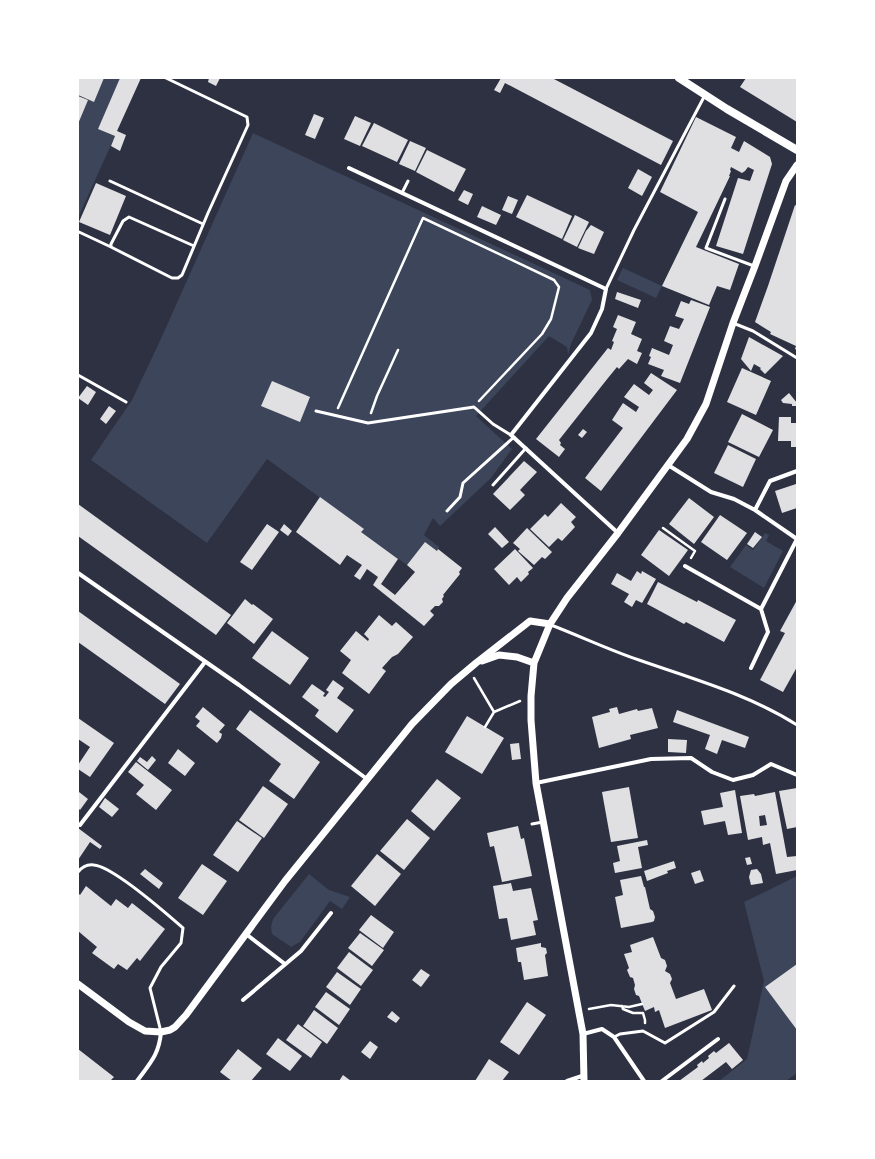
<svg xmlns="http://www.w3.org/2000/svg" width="875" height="1159" font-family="Barlow,sans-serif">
  <rect width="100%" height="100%" fill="#2d3142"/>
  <path fill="#3c4559" d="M104,78H120L98,129L115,136L78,218V124L88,99L94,101Z
    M253,133L590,290L592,300L571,344L568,355L567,347L549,336L476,416L512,449L491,478L440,526L433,518L424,535L439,547L437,551L425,542L407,565L361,532L363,529L267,459L207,543L91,460L132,400L159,343Z
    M623,268L662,286L656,298L617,280Z
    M765,533L769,535L766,541L783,551L764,588L730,567L746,545L753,550Z
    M309,874L329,890L350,897L342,909L330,901L300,942L291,947L272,934L271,927L273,919Z
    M797,876V1073L786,1081H719L747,1059L764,981L744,902Z"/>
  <path fill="#e0e0e3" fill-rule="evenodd" d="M78,78H104L94,102L78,95Z
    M120,78H141L117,131L126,135L120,151L111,146L115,136L98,129Z
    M209,78H220L216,86L208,82Z
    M501,78H552L673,141L661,165L505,83L500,93L494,90Z
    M746,78H797V122L740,87Z
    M78,96L88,100L78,124Z
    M314,114L324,118L315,139L305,135Z
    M355,116L371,123L360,146L344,139Z
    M696,117L736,137L731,148L739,152L744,141L770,157L772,164L743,254L716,246L738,178L750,181L754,170L748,167L745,171L742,173L731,167L730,170L731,171L729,176H730L696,247L739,264L730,290L717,286L709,305L662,286L698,212L660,192Z
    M374,123L408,140L397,162L362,146Z
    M410,141L426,148L415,171L399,164Z
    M427,150L466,169L454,192L416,172Z
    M638,169L652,177L642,196L628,188Z
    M96,183L126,196L110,235L79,222Z
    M464,190L473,194L468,205L458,200Z
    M527,195L572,216L562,239L516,217Z
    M508,196L518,200L512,214L502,210Z
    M795,205L797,206V350L795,349L796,346L770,334L771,332L755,322L768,286Z
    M482,206L501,215L496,225L477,217Z
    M575,215L589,222L577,247L563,240Z
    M591,225L604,232L594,254L578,248L586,231Z
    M617,292L641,300L638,308L615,299Z
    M691,300L710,307L680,383L661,376L664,370L648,364L651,357L649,356L652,348L669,355L673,345L664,341L670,326L679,329L684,319L675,316L681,301L689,304Z
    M618,315L636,322L631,334L642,339L637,351L642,353L637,364L628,359L619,369L617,367L608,378L559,440L561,443L560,445L565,449L559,457L536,439L608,348L611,350L614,342L612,341L617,329L613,327Z
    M749,337L783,356L765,374L760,369L761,368L754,364L751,371L741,359Z
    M742,368L771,381L756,415L727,402Z
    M651,373L677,390L601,491L585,478L623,428L612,420L623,403L636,412L639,407L624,397L634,384L649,395L653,390L644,383Z
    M272,381L310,397L300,422L261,406Z
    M87,386L96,392L88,405L78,398Z
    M789,393L797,403V406H792V404L783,403L781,400Z
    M109,406L116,411L106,424L100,419Z
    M742,414L773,430L759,457L728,442Z
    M779,417H791V423H797V447H791V441H778Z
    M583,429L587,432L582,438L578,435Z
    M728,445L756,459L743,487L714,473Z
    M524,461L537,472L520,490L525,495L510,510L493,494Z
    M796,484L797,508L782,513L775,491Z
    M320,497L364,529L361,532L398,559L381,584L395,595L415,572L407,565L425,542L437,551L438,549L462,568L459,572L460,574L443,595L444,596L442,599L443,602L439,606H435L430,611L434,615L424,626L373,585L378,577L367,569L360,580L354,576L362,565L347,555L340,565L296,532Z
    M689,498L714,517L694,544L669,524Z
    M561,503L576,517L571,522L575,527L562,541L558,538L549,547L530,529L545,514L548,517Z
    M78,504L231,615L216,635L78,536Z
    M720,515L747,533L727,560L701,542Z
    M267,524L279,532L252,570L240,562Z
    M284,524L292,531L288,536L280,530Z
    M495,527L509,542L502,548L488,534Z
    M527,528L552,552L545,559L542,557L534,565L518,551L520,549L513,543Z
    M659,530L688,550L669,576L641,555Z
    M755,532L762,537L753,548L747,544Z
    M515,549L533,568L528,572L529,574L521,582L517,577L509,585L494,569Z
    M637,571L641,574L642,571L656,579L642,603L636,600L632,607L624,602L629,594L611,584L617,573L631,581Z
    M658,582L697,602L698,600L736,620L724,642L686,622L684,624L647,604Z
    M245,599L252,605L253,604L273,619L254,644L227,623Z
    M797,600V667L783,692L760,680L785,633L780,631Z
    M78,611L180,684L165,704L78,642Z
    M379,615L392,626L396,622L413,637L398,654L392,657L382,668L386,671L369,694L342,673L351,660L340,651L356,631L368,641L369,639L364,634Z
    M272,631L309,658L290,685L252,658Z
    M333,680L344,688L337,698L354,710L337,733L315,716L319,710L302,697L312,684L325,693L323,696L325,697L329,692L326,690Z
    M203,707L225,725L219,732L222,734L221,738L217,743L196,726L200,721L195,717Z
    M617,707L619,714L637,709L638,711L652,708L658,728L630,735L631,739L599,748L592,717L610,712L609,709Z
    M250,710L320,762L294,799L269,781L281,764L236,729Z
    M677,710L749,737L745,748L722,740L717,754L705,749L710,735L673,722Z
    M467,716L504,738L482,774L445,752Z
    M78,718L114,743L90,777L78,769V765L90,747L78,739Z
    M668,739L687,740L686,753L668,752Z
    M519,743L521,759L512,760L510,744Z
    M178,749L195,763L185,776L168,763Z
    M152,756L156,760L148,770L137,761L140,757L147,762Z
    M136,762L172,790L156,810L136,794L144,785L128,772Z
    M437,779L461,798L434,831L411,811Z
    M263,786L288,804L264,838L239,820Z
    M629,787L638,838L611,842L602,792Z
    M797,788V827L787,829L779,791Z
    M735,790L742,833L728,835L725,821L704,825L701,811L723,807L720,793Z
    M79,792L88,799L80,810L78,808V794Z
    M775,792L787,857L797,856V870L776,874L770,843L763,845L762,837L748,840L740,796L754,794L755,796ZM765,815L767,825L760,826L759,816Z
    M105,798L119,809L112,817L99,807Z
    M407,819L430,838L404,870L380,851Z
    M237,821L262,838L238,872L213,855Z
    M518,826L521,839L524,838L532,876L502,882L494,846L490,847L487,833Z
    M78,828L102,846L100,849L90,842L78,860Z
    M647,840L648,845L638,847L642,868L615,873L613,863L620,861L617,846Z
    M377,854L401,874L375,906L351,886Z
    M750,857L752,864L747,865L745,858Z
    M674,861L676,868L667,871L668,873L647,881L644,871Z
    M202,864L227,881L203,915L178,898Z
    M145,869L163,883L159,889L140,874Z
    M757,869L761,874L763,883L751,885L749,877L751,870Z
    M700,870L704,881L695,884L691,873Z
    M641,876L644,887H645L650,909L653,911L655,917L654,921L652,922L621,928L615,897L623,895L620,880Z
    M511,883L513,891L531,888L538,920L533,921L536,935L511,940L507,918L499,919L493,886Z
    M86,886L111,906L116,899L128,908L132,903L165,929L140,961L137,958L127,970L118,964L114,969L92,953L97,947L78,931V893L80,895Z
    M371,915L394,932L383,948L359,930Z
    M360,933L384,950L372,966L348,948Z
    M653,937L661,958L665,960L667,966L665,971L670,974L672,979L670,983L676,999L704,989L712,1010L665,1028L659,1010L655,1012L654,1007L645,1011L639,996L636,995L634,989L635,985L633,978L630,977L627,970L629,968L624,954L632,952L630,945Z
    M541,943V947L546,948L547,953L545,955L548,976L524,980L521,962H518L516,948Z
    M349,952L373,970L361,986L337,968Z
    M797,964V1030L765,987Z
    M421,969L430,975L421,987L412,980Z
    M337,972L361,989L350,1005L326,987Z
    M326,992L350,1009L339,1025L315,1007Z
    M527,1002L546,1015L519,1055L500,1042Z
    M314,1010L338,1028L327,1044L303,1026Z
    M392,1011L400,1018L396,1023L387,1017Z
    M298,1024L322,1042L311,1058L286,1040Z
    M278,1038L302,1056L290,1071L266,1054Z
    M370,1041L378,1047L370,1059L361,1052Z
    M729,1043L743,1060L732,1069L726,1062L701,1081H679L698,1067L697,1065L702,1061L703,1063L709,1058L708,1056L714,1051L716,1053Z
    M78,1049L114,1077L110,1081H80L78,1079Z
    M238,1049L262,1068L251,1081H232L220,1072Z
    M489,1059L509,1072L502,1081H475Z
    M343,1075L351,1081H339Z"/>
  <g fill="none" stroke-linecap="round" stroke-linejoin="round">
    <path stroke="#fff" stroke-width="2.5" d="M338,408L423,218L554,280L559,287L551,319L542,334L479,401
      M371,413L377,396L398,350
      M663,528L695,551L691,558
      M474,678L494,712
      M485,727L494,712L520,701
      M622,1006L623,1009L633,1013H643L645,1020V1023
      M589,1009L611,1005L629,1007L642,1004"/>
    <path stroke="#fff" stroke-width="3" d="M166,78L247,117L248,125L208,213L182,275L178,278H172L111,247V244L123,221L129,217L194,246
      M110,181L203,224
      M402,193L408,181
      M725,199L706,248L754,266
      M78,233L79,232L111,247
      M606,289L634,230L705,95
      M733,323L753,331L797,358
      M78,375L126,402
      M316,411L368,423L474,407L493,424L511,435
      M493,485L526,448
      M447,511L460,497L463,483L514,437
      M551,625C580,636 609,650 639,660C693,679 748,694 797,725
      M532,824L543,822
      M78,872C82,867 88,864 94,865C114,867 167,914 183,928L181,943L161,967L150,988L161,1032
      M614,1037L620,1034L643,1031L665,1043L714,1012L734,986"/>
    <path stroke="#fff" stroke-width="4" d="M349,168L606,289L602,309L591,333L511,435L618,533
      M668,465L711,492L734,499L755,510L797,539L761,609L685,566
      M755,510L770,481L797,471
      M78,573L239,685L367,779
      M751,668L768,632L761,609
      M536,783L651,759L691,758L712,772L733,780L753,775L771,764L797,775
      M80,825L205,662
      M246,934L285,964
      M243,1000L301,951L331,913
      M583,1034L602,1029L614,1037L644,1081
      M137,1081C150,1063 159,1055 161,1032
      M567,1081L585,1075
      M662,1081L718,1039"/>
    <path stroke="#fff" stroke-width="7" d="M482,661L499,655L517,657L534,663
      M78,984L129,1022L145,1031L161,1032L170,1030L175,1027L186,1015L285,881L412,724L451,684L476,663L530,621L550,624
      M584,1081L583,1034L536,783L531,720V696L534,663L550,624L567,598L618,533L687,439L706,404L733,323L755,266L786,181L797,165"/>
    <path stroke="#fff" stroke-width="8" d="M679,78L727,109L797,150"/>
  </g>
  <rect width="875" height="1159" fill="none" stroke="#ffffff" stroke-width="158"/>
</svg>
